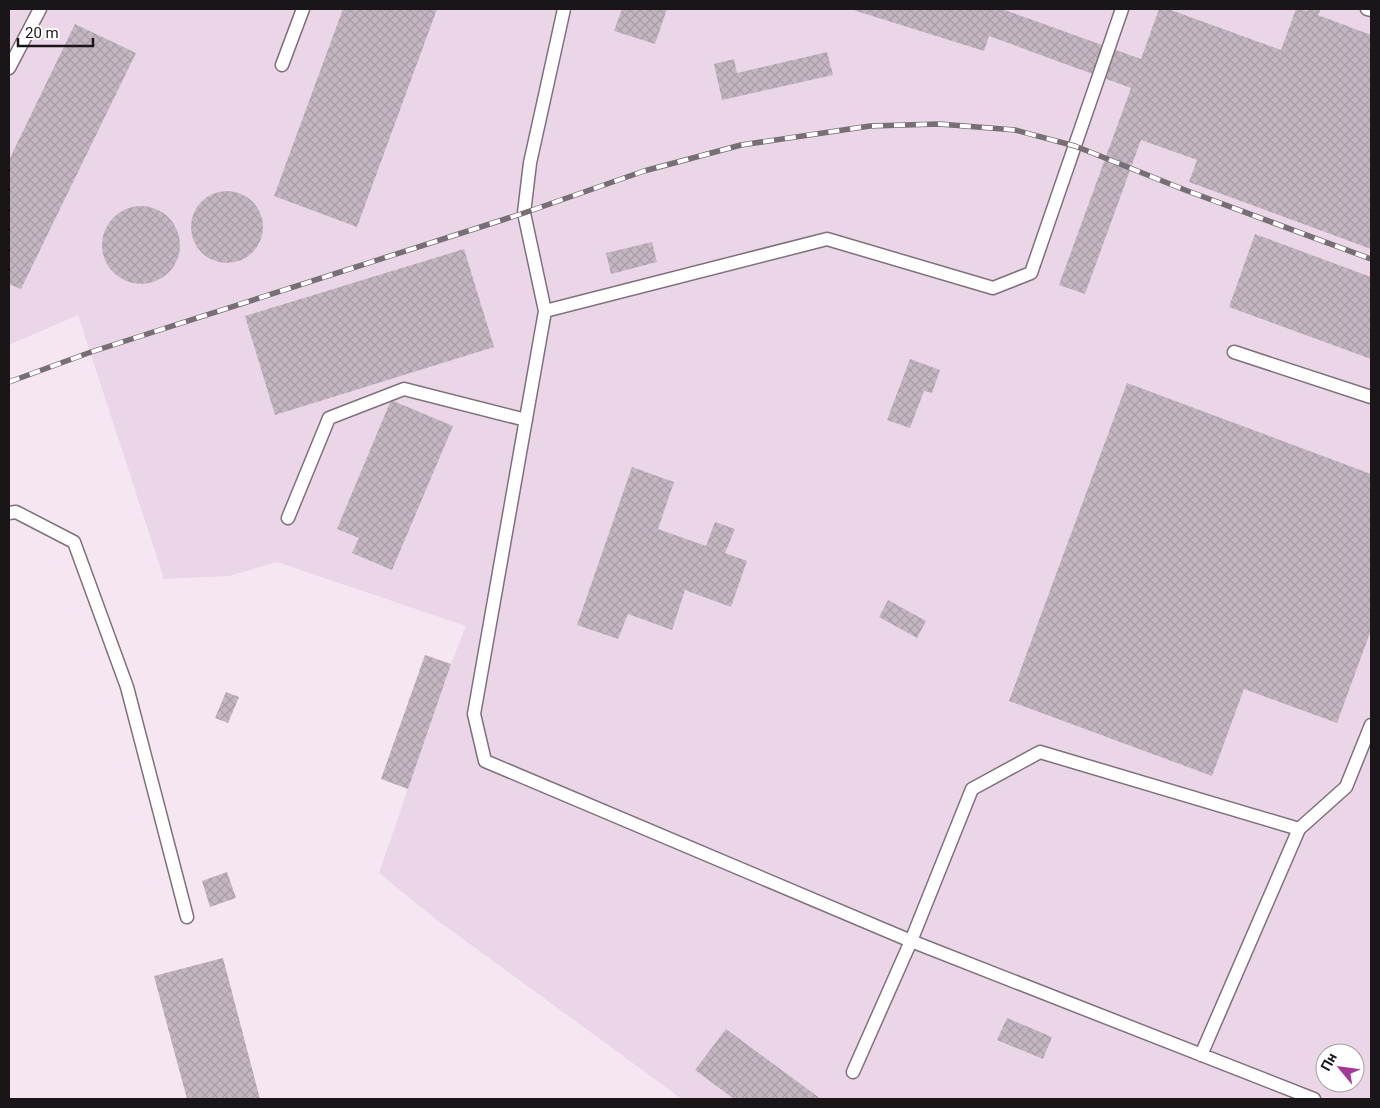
<svg xmlns="http://www.w3.org/2000/svg" width="1380" height="1108" font-family="Roboto,sans-serif">
  <defs>
    <pattern id="building-cross-hatch" width="8" height="8" patternUnits="userSpaceOnUse" patternTransform="scale(1.25)"><rect width="8" height="8" fill="#c4b6c1"/><path d="M0 0l8 8M0 8l8-8" fill="none" stroke="#a89ca5"/></pattern>
  </defs>
  <rect width="100%" height="100%" fill="#f5e6f2"/>
  <path fill="#ebd6e7" fill-rule="evenodd" d="M9,9H1371V1099H682L437,920L379,873L451,664L466,626L277,562L229,576L164,579L78,315L9,345ZM1325,1053H1355V1083H1325Z"/>
  <path fill="url(#building-cross-hatch)" d="M343,9H437L357,227L274,196Z
    M622,9H667L655,44L614,31Z
    M850,9H1002L1141,59L1159,9H1168L1281,50L1296,9L1307,11L1308,9H1321L1318,15L1371,35V249L1189,182L1197,160L1141,140L1085,294L1059,285L1131,88L989,36L984,51Z
    M75,24L136,53L21,289L9,284V160Z
    M827,52L833,75L722,100L714,64L734,59L737,73Z
    M191 227a36 36 0 1 1 72 0a36 36 0 1 1-72 0Z
    M102 245a39 39 0 1 1 78 0a39 39 0 1 1-78 0Z
    M1255,234L1371,277V359L1229,307Z
    M652,242L657,262L611,274L606,253Z
    M464,249L494,347L275,415L245,316Z
    M910,359L940,370L932,393L924,391L910,428L887,420Z
    M1127,383L1371,474V630L1337,723L1244,689L1212,776L1009,701Z
    M391,400L453,426L392,570L352,553L359,538L337,529Z
    M632,467L674,482L658,529L706,546L715,522L735,529L725,553L747,561L731,607L685,590L672,630L628,614L618,639L577,625Z
    M888,600L926,621L917,638L879,617Z
    M425,655L451,664L408,789L381,779Z
    M226,692L239,697L228,723L215,718Z
    M227,872L236,898L210,907L202,881Z
    M223,958L260,1099H187L154,976Z
    M1007,1018L1052,1037L1043,1059L997,1040Z
    M726,1029L821,1099H734L695,1070Z"/>
  <g fill="none" stroke-linecap="round" stroke-linejoin="round">
    <g stroke="#7e717c" stroke-width="15">
      <path id="service" d="M564,9L530,163L524,213L545,311L474,714L485,761L911,941L1314,1099
        M1367,9L1371,10
        M282,65L303,9
        M9,68L40,9
        M545,311L827,239L993,288L1031,273L1122,9
        M1234,352L1371,397
        M9,513L16,512L74,542L127,687L187,917
        M288,518L329,418L404,389L526,420
        M1201,1055L1299,829L1346,787L1371,725
        M853,1072L911,941L972,789L1040,752L1299,829"/>
    </g>
    <use href="#service" stroke="#fff" stroke-width="12"/>
    <g stroke="#776e76" stroke-width="5.5">
      <path id="rail" d="M9,382L91,352L524,213L644,171L741,145L870,126L939,124L1015,130L1075,146L1185,190L1371,259"/>
    </g>
    <use href="#rail" stroke="#fff" stroke-width="4" stroke-dasharray="11" stroke-linecap="butt"/>
  </g>
  <rect width="1380" height="1108" fill="none" stroke="#1a1519" stroke-width="20"/>
  <g transform="translate(1340 1068) rotate(299)"><circle r="24" fill="#ffffff" stroke="#a3a1a3"/>
  <path d="M0-4L9 19L0 12L-9 19Z" fill="#a43898"/>
  <text y="-8" font-size="14" font-weight="bold" text-anchor="middle" fill="#1a1519">Пн</text>
  </g>
  <path d="M18 38v8h75v-8" fill="none" stroke="#1a1519" stroke-width="2.5"/>
  <text x="25" y="38" font-size="15" fill="#1a1519" stroke="#ffffff" stroke-width="4" paint-order="stroke">20 m</text>
</svg>
